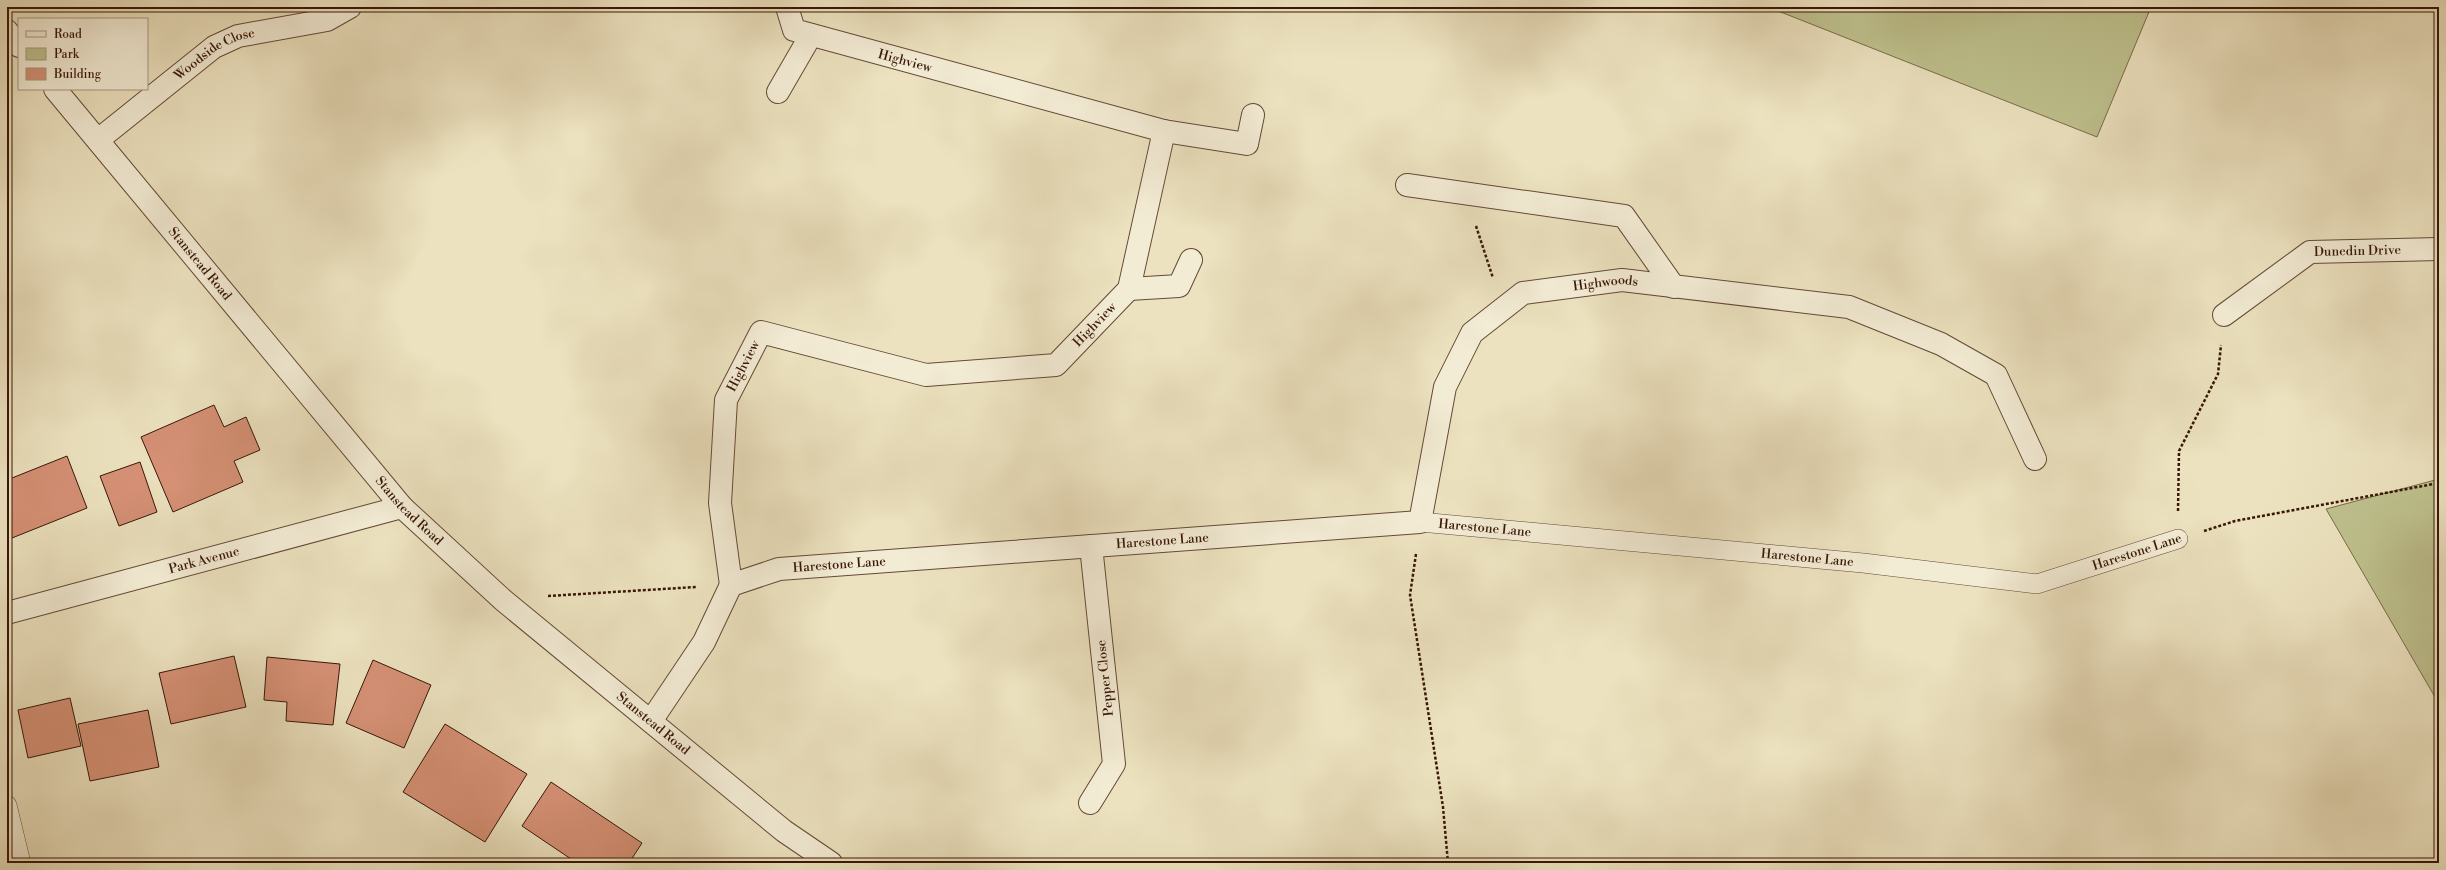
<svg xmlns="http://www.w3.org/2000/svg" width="2446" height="870" font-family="'Libre Bodoni',serif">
  <rect width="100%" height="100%" fill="#ece2bf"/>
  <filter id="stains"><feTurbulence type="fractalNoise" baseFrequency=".005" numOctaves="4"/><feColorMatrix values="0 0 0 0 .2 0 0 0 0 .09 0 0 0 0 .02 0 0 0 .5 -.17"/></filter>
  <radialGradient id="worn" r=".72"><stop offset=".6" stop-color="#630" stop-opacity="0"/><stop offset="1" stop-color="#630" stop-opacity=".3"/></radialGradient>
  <path fill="#bec18e" stroke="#7b6c4a" d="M1768,7H2151L2097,137Z
    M2439,479V704L2326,509Z"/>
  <path fill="#d69176" stroke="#381607" d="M214,405L224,427L246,417L260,450L234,461L243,482L173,512L141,437Z
    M67,456L87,508L7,540V480Z
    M140,462L157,512L119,526L100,476Z
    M234,656L246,707L171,724L159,673Z
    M267,657L340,664L333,725L286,721L287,702L264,700Z
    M373,660L431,685L404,748L346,723Z
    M70,698L81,746L28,758L18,710Z
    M148,710L159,767L90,781L78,724Z
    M445,724L527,774L485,842L403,792Z
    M551,782L642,843L629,863H568L571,859L522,826Z"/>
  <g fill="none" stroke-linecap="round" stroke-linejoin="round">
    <g stroke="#654935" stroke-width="20">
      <g id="service">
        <path id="s1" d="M1420,522L1863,563L2037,584L2178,539"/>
        <path d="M7,805L21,863"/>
      </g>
    </g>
    <g stroke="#654935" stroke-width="24">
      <g id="minor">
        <path d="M778,92L811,35"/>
        <path d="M1164,131L1247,144L1253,115"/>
        <path id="s2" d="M98,140L214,47L238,36L327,20L350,7"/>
        <path d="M1407,185L1624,216L1674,287"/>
        <path d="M1129,289L1179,286L1191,260"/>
        <path id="s3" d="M2224,315L2310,252L2439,249"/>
        <path id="s4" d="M731,585L779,569L1420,522L1445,387L1472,333L1523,293L1622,280L1849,307L1941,344L1996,375L2035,459"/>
        <path id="s5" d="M731,585L720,503L726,400L761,332L926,375L1056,365L1129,289L1164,131L794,30L787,7"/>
        <path id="s6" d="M7,613L402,507"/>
        <path d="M651,721L704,642L731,585"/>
        <path d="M1090,803L1114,764L1091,546"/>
      </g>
    </g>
    <g stroke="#654935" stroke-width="24">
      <g id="tertiary">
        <path d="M7,31L19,46"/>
        <path id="s7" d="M55,89L402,507L503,600L784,831L831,863"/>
      </g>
    </g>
    <path stroke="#381607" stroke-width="2.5" stroke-dasharray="3 2" stroke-linecap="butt" d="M1476,226L1493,278
      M2178,511L2179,451L2218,374L2221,345
      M2204,531L2235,521L2439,483
      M1416,554L1410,595L1443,807L1448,863
      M548,596L696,587"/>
    <use href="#service" stroke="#f3ecd5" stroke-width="19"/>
    <use href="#minor" stroke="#f3ecd5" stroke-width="22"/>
    <use href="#tertiary" stroke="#f3ecd5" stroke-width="22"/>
  </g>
  <g text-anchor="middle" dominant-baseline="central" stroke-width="3" stroke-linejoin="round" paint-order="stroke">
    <g font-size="13" fill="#381607" stroke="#f3ecd5">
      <text stroke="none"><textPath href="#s2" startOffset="146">Woodside Close</textPath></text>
      <text transform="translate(905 61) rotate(15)">Highview</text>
      <text stroke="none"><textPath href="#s3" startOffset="154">Dunedin Drive</textPath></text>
      <text stroke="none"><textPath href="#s7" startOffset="227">Stanstead Road</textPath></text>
      <text stroke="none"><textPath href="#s4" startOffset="1039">Highwoods</textPath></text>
      <text stroke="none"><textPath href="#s5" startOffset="619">Highview</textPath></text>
      <text stroke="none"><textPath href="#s5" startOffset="224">Highview</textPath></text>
      <text stroke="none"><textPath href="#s7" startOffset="551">Stanstead Road</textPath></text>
      <text stroke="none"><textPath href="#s1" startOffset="65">Harestone Lane</textPath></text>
      <text stroke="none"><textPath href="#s4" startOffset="435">Harestone Lane</textPath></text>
      <text transform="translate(2137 552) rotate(-18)">Harestone Lane</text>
      <text stroke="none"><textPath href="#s1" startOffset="389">Harestone Lane</textPath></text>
      <text stroke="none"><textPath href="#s6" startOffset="204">Park Avenue</textPath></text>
      <text stroke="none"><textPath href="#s4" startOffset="111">Harestone Lane</textPath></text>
      <text transform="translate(1105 678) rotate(-96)">Pepper Close</text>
      <text stroke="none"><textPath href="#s7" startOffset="875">Stanstead Road</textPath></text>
    </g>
  </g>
  <rect width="2446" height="870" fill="none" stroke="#ece2bf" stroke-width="24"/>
  <rect x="8" y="8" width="2430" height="854" fill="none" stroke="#381607" stroke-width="2"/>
  <rect x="12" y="12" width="2422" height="846" fill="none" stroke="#381607"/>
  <rect x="18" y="18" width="130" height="72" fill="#f3ecd5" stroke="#a89683"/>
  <rect x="26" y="31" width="20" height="6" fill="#f3ecd5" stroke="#a89683"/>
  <text x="54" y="38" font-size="12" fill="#381607">Road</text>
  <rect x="26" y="48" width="20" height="12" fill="#bec18e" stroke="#a89683"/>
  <text x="54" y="58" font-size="12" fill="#381607">Park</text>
  <rect x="26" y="68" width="20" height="12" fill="#d69176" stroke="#a89683"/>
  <text x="54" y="78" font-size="12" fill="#381607">Building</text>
  <rect width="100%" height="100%" filter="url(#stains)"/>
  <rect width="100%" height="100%" fill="url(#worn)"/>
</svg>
